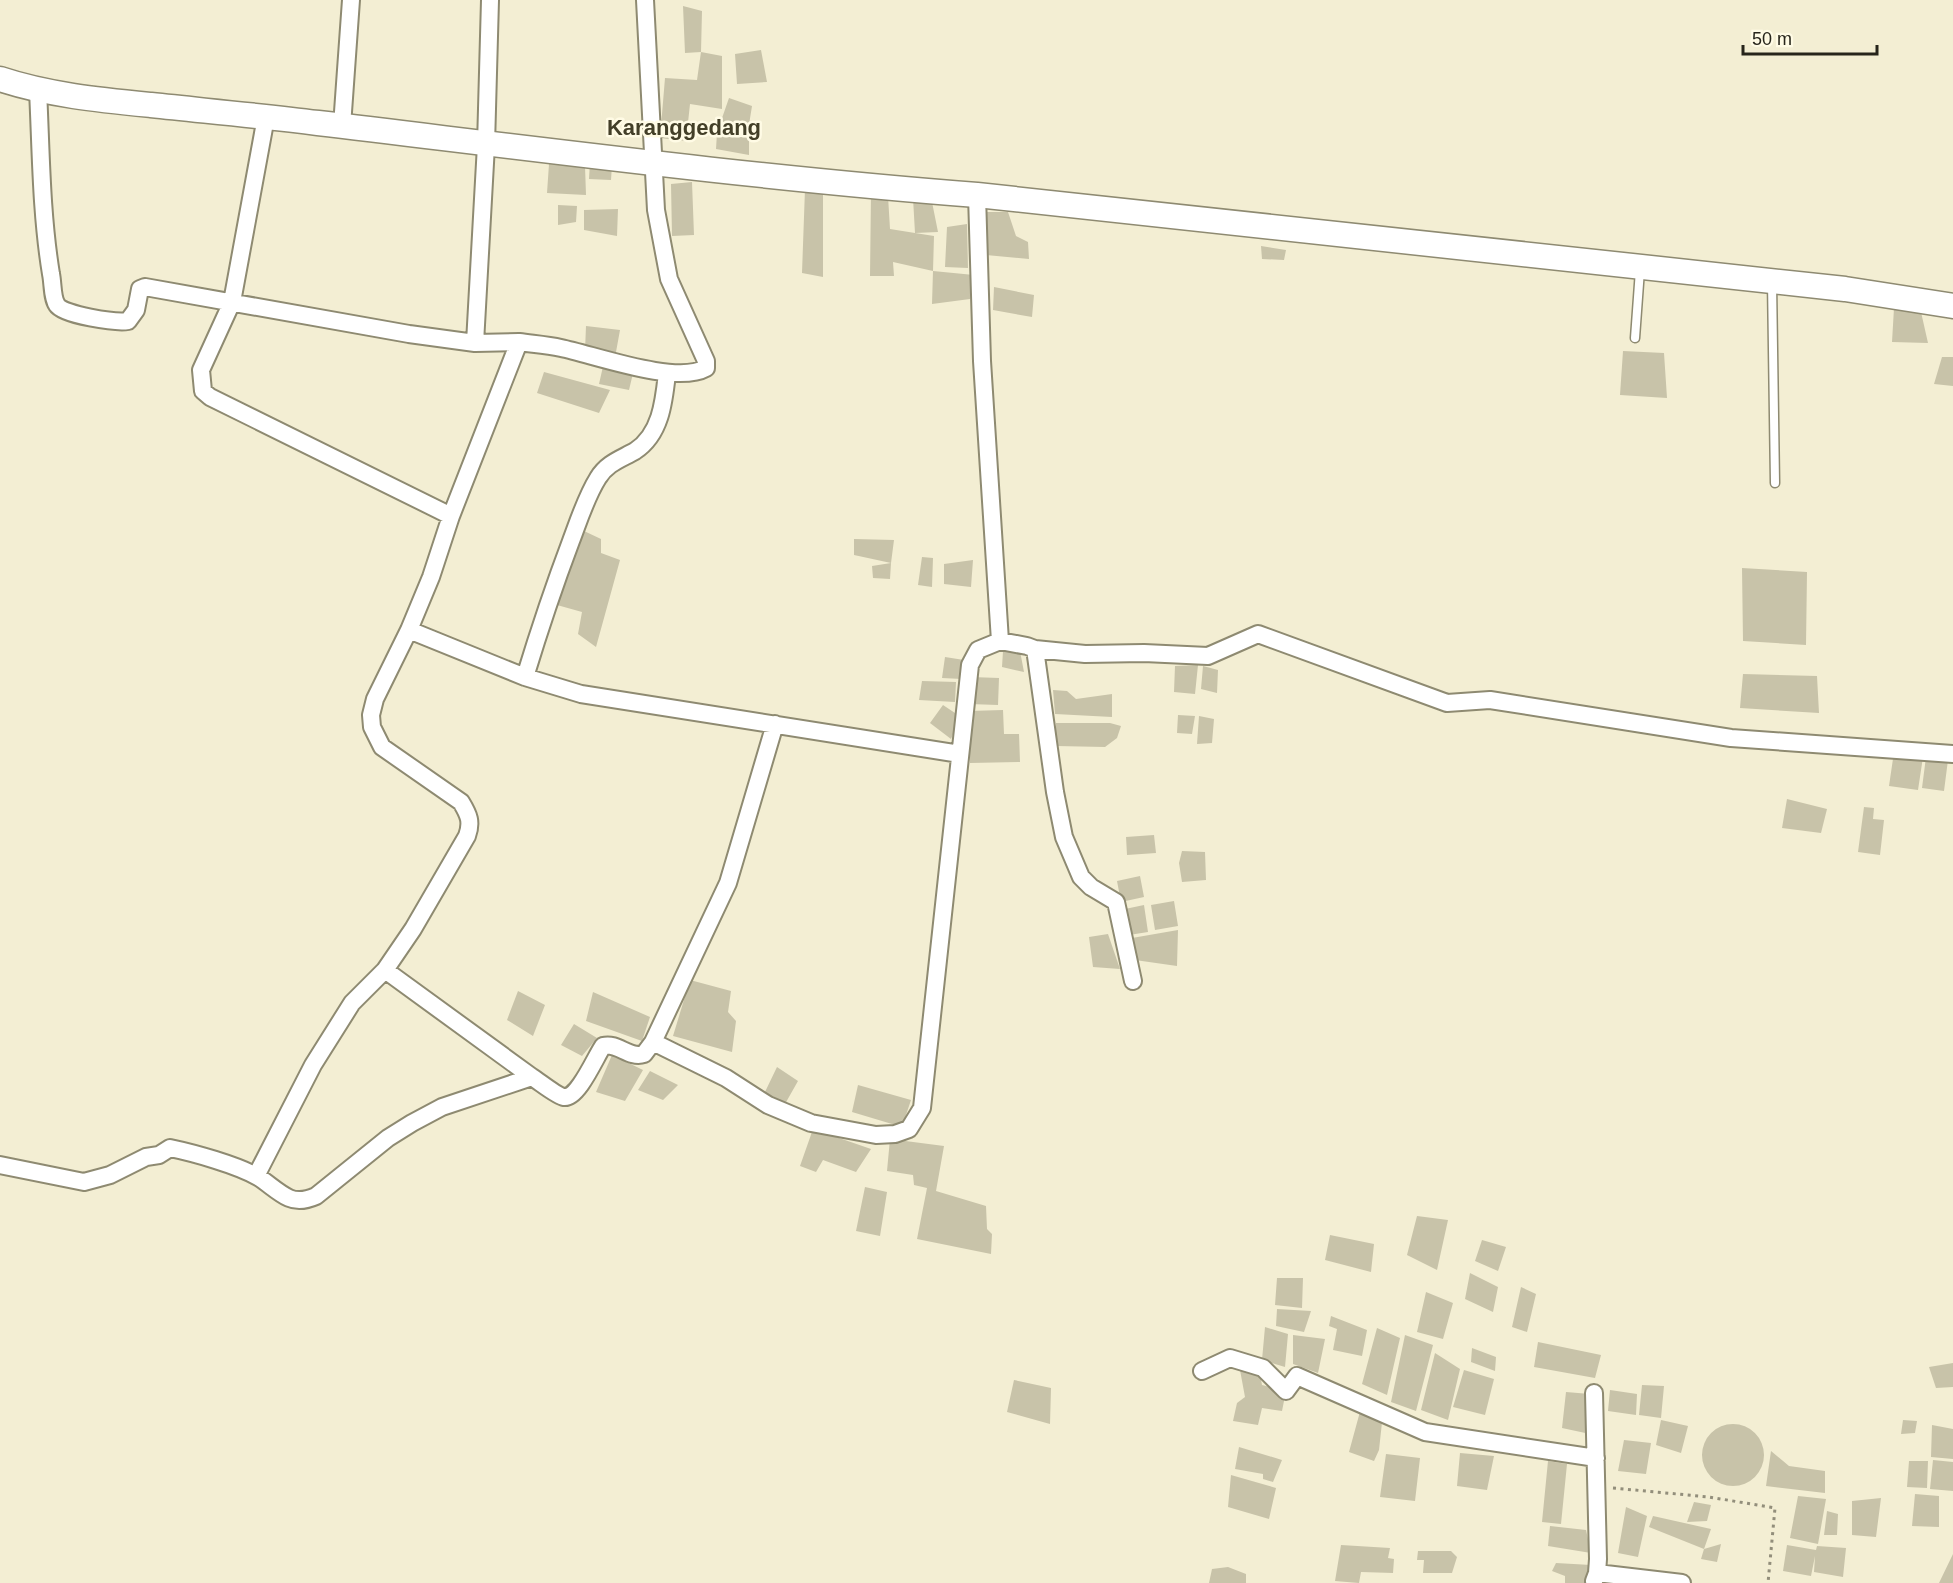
<svg xmlns="http://www.w3.org/2000/svg" width="1953" height="1583" font-family="Helvetica,sans-serif">
  <rect width="100%" height="100%" fill="#f3eed3"/>
  <path fill="#c8c3a9" d="M683,6L702,11L701,52L722,56V109L690,104L686,141L660,138L665,78L697,80L701,52L685,53Z
    M761,50L767,82L737,84L735,54Z
    M729,98L752,106L748,131L721,121Z
    M717,133L749,137V155L716,149Z
    M590,162L612,165L611,180L589,179Z
    M549,164L585,166L586,195L547,193Z
    M692,182L694,235L672,236L671,184Z
    M805,189H823V277L802,273Z
    M871,193L888,196L890,229L915,233L913,198L932,202L938,232L915,233L934,236L933,271L893,262L894,276H870Z
    M558,205L577,206L576,222L558,225Z
    M618,209L617,236L584,230V210Z
    M985,212H1008L1016,236L1028,242L1029,259L986,255Z
    M967,224L968,268L945,267L947,227Z
    M1261,246L1286,250L1284,260L1262,259Z
    M933,271L974,275L970,299L932,304Z
    M994,287L1034,295L1032,317L993,310Z
    M1894,308L1921,312L1928,343L1892,342Z
    M586,326L620,330L616,352L585,351Z
    M1623,351L1664,353L1667,398L1620,395Z
    M1942,357H1953V386L1934,384Z
    M604,362L634,369L629,390L599,384Z
    M544,372L610,390L599,413L537,393Z
    M584,531L601,539V553L620,560L596,647L578,634L582,612L557,605Z
    M854,539L894,540L891,563L854,555Z
    M922,557L933,558L932,587L918,585Z
    M973,560L971,587L944,584V564Z
    M891,563L890,579L873,578L872,566Z
    M1742,568L1807,572L1806,645L1743,641Z
    M1003,651H1020L1024,672L1002,667Z
    M945,657L964,660L962,679L942,678Z
    M1198,665L1195,694L1174,692L1175,666Z
    M1203,666L1218,670L1217,693L1201,689Z
    M1743,674L1817,676L1819,713L1740,708Z
    M971,677L999,678L998,705L969,704Z
    M922,681L956,682L955,702L919,700Z
    M1053,690L1067,691L1076,699L1112,694V717L1055,714Z
    M943,705L961,717L951,739L930,723Z
    M1003,710L1004,734H1019L1020,762L970,763L969,711Z
    M1178,715L1195,716L1192,734L1177,733Z
    M1199,716L1214,719L1212,743L1197,744Z
    M1056,723H1110L1121,726L1117,738L1105,747L1056,746Z
    M1894,752L1923,757L1918,790L1889,786Z
    M1926,757L1948,760L1944,791L1922,788Z
    M1787,799L1827,809L1821,833L1782,828Z
    M1864,807L1874,808L1873,819L1884,820L1880,855L1858,852Z
    M1154,835L1156,853L1127,855L1126,837Z
    M1182,851L1205,852L1206,880L1182,882L1179,863Z
    M1140,876L1144,897L1121,902L1117,881Z
    M1174,901L1178,926L1155,930L1151,905Z
    M1144,905L1148,932L1129,935L1125,909Z
    M1178,930L1177,966L1135,960L1132,938Z
    M1108,934L1120,969L1093,967L1089,937Z
    M690,980L731,991L728,1012L736,1021L732,1052L673,1036Z
    M518,991L545,1005L533,1036L507,1020Z
    M593,992L650,1017L642,1041L586,1021Z
    M574,1024L597,1038L582,1056L561,1045Z
    M612,1055L643,1070L625,1101L596,1092Z
    M777,1067L798,1081L785,1104L764,1094Z
    M650,1071L678,1085L663,1100L638,1090Z
    M858,1085L911,1100L902,1127L852,1112Z
    M813,1129L871,1149L856,1172L823,1160L816,1172L800,1166Z
    M890,1139L944,1146L936,1191L986,1206L987,1229L992,1234L991,1254L917,1239L927,1188L914,1185L913,1175L887,1171Z
    M865,1187L887,1192L880,1236L856,1231Z
    M1417,1216L1448,1220L1437,1270L1407,1255Z
    M1330,1235L1374,1244L1371,1272L1325,1260Z
    M1482,1240L1506,1247L1498,1271L1475,1261Z
    M1470,1273L1498,1287L1493,1312L1465,1299Z
    M1277,1278H1303L1302,1308L1275,1305Z
    M1521,1287L1536,1294L1527,1332L1512,1327Z
    M1426,1292L1453,1303L1443,1339L1417,1332Z
    M1277,1309L1311,1311L1304,1332L1276,1326Z
    M1331,1316L1367,1330L1362,1356L1333,1350L1337,1329L1329,1326Z
    M1265,1327L1288,1334L1285,1367L1262,1360Z
    M1377,1328L1400,1338L1387,1395L1362,1384Z
    M1293,1335L1325,1339L1318,1373L1293,1364Z
    M1405,1335L1433,1345L1416,1411L1391,1402Z
    M1538,1342L1601,1355L1595,1378L1534,1367Z
    M1472,1348L1496,1357L1495,1371L1471,1362Z
    M1435,1353L1460,1369L1448,1420L1421,1410Z
    M1953,1363V1387L1936,1388L1929,1367Z
    M1240,1370L1260,1374L1262,1385L1286,1391L1282,1411L1262,1408L1258,1425L1233,1421L1237,1403L1245,1397Z
    M1464,1370L1494,1379L1485,1415L1453,1407Z
    M1014,1380L1051,1388L1050,1424L1007,1412Z
    M1642,1385L1664,1386L1661,1418L1639,1415Z
    M1610,1390L1637,1394L1636,1415L1608,1411Z
    M1566,1392L1590,1394V1434L1562,1428Z
    M1361,1408L1383,1413L1379,1450L1374,1461L1349,1452Z
    M1661,1420L1688,1426L1681,1453L1656,1445Z
    M1903,1420L1917,1421L1915,1433L1901,1434Z
    M1702 1455a31 31 0 1 1 62 0a31 31 0 1 1-62 0Z
    M1932,1425L1953,1429V1459L1931,1457Z
    M1624,1440L1651,1443L1646,1474L1618,1471Z
    M1239,1447L1282,1460L1273,1482L1263,1479V1474L1235,1469Z
    M1771,1451L1789,1466L1825,1471V1493L1766,1486Z
    M1460,1453L1494,1456L1487,1490L1457,1486Z
    M1386,1454L1420,1458L1415,1501L1380,1497Z
    M1933,1460L1953,1462V1491L1930,1489Z
    M1548,1461L1567,1464L1561,1524L1542,1522Z
    M1909,1461H1928L1927,1488L1907,1487Z
    M1231,1475L1276,1488L1269,1519L1228,1507Z
    M1915,1494L1939,1496V1527L1912,1526Z
    M1798,1496L1826,1499L1818,1544L1790,1538Z
    M1881,1498L1876,1537L1852,1535V1501Z
    M1694,1502L1711,1505L1707,1521L1687,1522Z
    M1626,1507L1647,1516L1638,1557L1618,1553Z
    M1827,1511L1838,1514L1837,1535H1824Z
    M1653,1516L1711,1529L1704,1549L1649,1527Z
    M1550,1526L1586,1530L1591,1553L1548,1546Z
    M1721,1544L1717,1562L1701,1559L1704,1549Z
    M1341,1545L1390,1548L1388,1558L1394,1559L1393,1573L1361,1572L1359,1583L1335,1581Z
    M1787,1545L1816,1550L1817,1546L1846,1548L1843,1577L1814,1572L1815,1556L1811,1576L1783,1571Z
    M1418,1551H1451L1457,1557L1452,1573H1423L1424,1560H1417Z
    M1953,1554V1583H1939Z
    M1556,1563L1591,1565L1589,1583H1565V1576L1552,1571Z
    M1228,1567L1246,1574V1583H1209L1212,1569Z"/>
  <g fill="none" stroke-linecap="round" stroke-linejoin="round">
    <g stroke="#8e8a71" stroke-width="11">
      <path id="lane" d="M1772,282L1775,483
        M1635,338L1640,270"/>
    </g>
    <g stroke="#8e8a71" stroke-width="20">
      <path id="street" d="M38,90C41,151 41,213 51,274C53,283 52,298 57,305C63,315 116,323 128,321L136,310L140,289L145,287L409,334L475,343L519,342L451,516L431,577L409,630L375,699L371,715L372,727L382,747L461,802C469,815 472,822 467,836L413,929L385,970L352,1003L313,1065L256,1176
        M266,117L232,302L201,370L203,391L210,397L451,516
        M342,126L351,0
        M977,195L982,361L1000,641L1027,646L1035,649L1085,654L1144,653L1208,656L1258,634L1447,703L1490,700L1731,738L1953,754
        M519,342C533,344 547,345 561,348C595,355 676,385 706,368V361L669,279L656,210L645,0
        M475,343L486,145L490,0
        M409,630L525,677L581,694L960,754
        M1035,649L1055,792L1064,837L1081,877L1091,887L1116,902L1133,981
        M525,677C539,631 554,586 571,541C579,520 586,497 598,478C607,463 621,459 635,451C661,434 664,401 667,373
        M385,970L532,1077
        M653,1042L726,1078L768,1105L811,1123L876,1135L895,1134L909,1129L922,1108L970,665L978,650L1000,641
        M0,1165L84,1182L110,1175L146,1157L159,1155L170,1148C194,1153 237,1165 258,1177C268,1183 278,1193 289,1198C298,1202 307,1200 316,1196L388,1138L412,1123L442,1107L532,1077C540,1082 557,1096 564,1097C578,1099 596,1056 603,1046C618,1042 629,1059 644,1054L653,1042L728,883L775,724
        M1202,1371L1230,1358L1263,1368L1286,1391L1297,1376L1425,1432L1596,1458
        M1594,1393L1598,1559L1597,1573
        M1594,1581L1597,1573L1682,1583"/>
    </g>
    <g stroke="#8e8a71" stroke-width="27">
      <path id="secondary" d="M0,79C48,95 100,100 151,105C207,111 262,116 318,123C537,149 757,178 977,195L1845,289L1953,306"/>
    </g>
    <path stroke="#928e7b" stroke-width="3" stroke-dasharray="3 4.5" stroke-linecap="butt" d="M1613,1488L1709,1497L1775,1508L1768,1583"/>
    <use href="#lane" stroke="#fff" stroke-width="8"/>
    <use href="#street" stroke="#fff" stroke-width="16"/>
    <use href="#secondary" stroke="#fff" stroke-width="24"/>
  </g>
  <g text-anchor="middle" dominant-baseline="central" stroke-width="5" stroke-linejoin="round" paint-order="stroke">
    <g font-size="22" font-weight="bold" fill="#433f28" stroke="#fffbe5">
      <text x="684" y="127">Karanggedang</text>
    </g>
  </g>
  <path d="M1743 45v9h134v-9" fill="none" stroke="#27251b" stroke-width="3"/>
  <text x="1752" y="45" font-size="18" fill="#27251b" stroke="#fffbe5" stroke-width="4.5" paint-order="stroke">50 m</text>
</svg>
